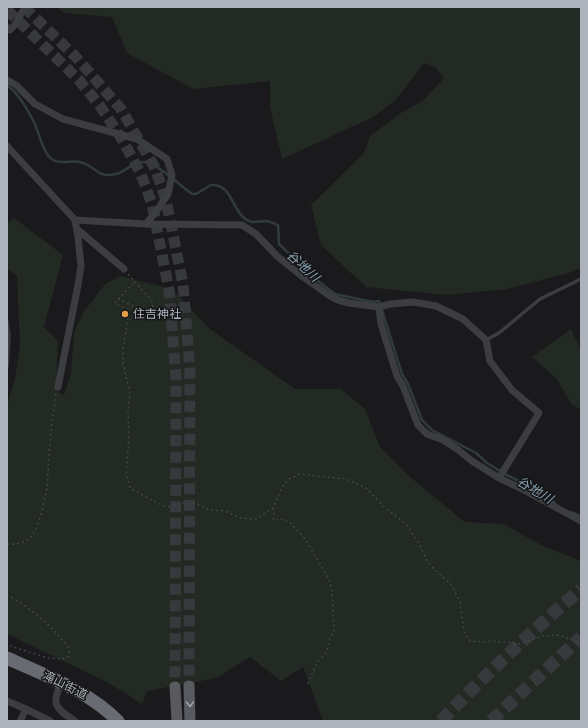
<svg xmlns="http://www.w3.org/2000/svg" width="588" height="728" font-family="Figtree,'Noto Sans JP',sans-serif">
  <rect width="100%" height="100%" fill="#1a1a1c"/>
  <path fill="#222a23" d="M56,7H581V268L569,273L507,289L447,295L366,287L321,245L311,205L364,153L370,136L401,113L424,100L444,78L435,67L424,63L395,101L373,117L282,159L270,107V81L193,89L127,53L112,17L64,13Z
    M14,218L63,255L44,327L58,341L56,391L64,395L71,373L74,332L83,313L105,284L120,276L172,289L210,329L295,389H341L365,409L380,447L410,477L465,522L504,524L541,545L581,561V721H323L303,667L281,681L250,657L216,678L147,691L142,704L109,683L7,634V404L15,380L20,345L17,276L7,269V224Z
    M571,329L581,350V410L571,404L557,379L532,357Z"/>
  <g fill="none" stroke-linecap="round" stroke-linejoin="round">
    <path stroke="#313b3f" stroke-width="2.5" d="M7,85C19,94 27,109 34,122C39,132 43,154 53,160C62,165 73,159 83,163C98,168 97,178 116,174C125,172 134,161 144,162C159,164 179,185 192,194H196L211,185C230,183 232,207 243,217C252,225 256,221 266,221C270,221 274,224 278,225L279,244L300,264L310,275L335,294L373,302L379,301L381,305
      M382,310L402,374L408,384L422,420L432,430L476,453L487,463L505,474L541,492L555,503
      M571,512L581,516"/>
    <path stroke="#38393c" stroke-width="11" stroke-dasharray="11 5.5" stroke-linecap="butt" d="M24,7L75,56L121,109L155,168L166,200L183,284L190,370L189,686
      M7,10L79,80L100,106L120,136L140,172L152,204L169,290L176,378L175,687"/>
    <path stroke="#38393c" stroke-width="13" stroke-dasharray="13 6" stroke-linecap="butt" d="M441,721C485,675 532,631 581,589
      M491,721L581,637"/>
    <path stroke="#424448" stroke-width="1.5" stroke-dasharray="2 3" stroke-linecap="butt" d="M128,274L152,301L153,309L144,311L118,299L115,303L129,311L123,350V364L130,392L128,411L129,438L126,473L130,488L155,502L167,507L181,503L197,504L210,510L225,511L241,518L256,519L273,508L282,487L289,479L300,474L346,479L366,488L383,506L406,524L420,545L427,561L436,571L451,584L460,602L464,632L470,641L482,642L495,641L520,644L542,636L560,635L581,644
      M118,299L134,283
      M273,508L274,514L273,520L281,519L290,522L305,539L329,579L332,589L334,631L329,641L327,652L318,661L307,685
      M7,544C17,545 29,542 34,533C38,527 47,494 47,486C48,476 48,466 49,455C50,435 53,415 56,394
      M7,595C31,608 52,626 69,648V656L62,659L48,658L7,645"/>
    <path stroke="#3c3d41" stroke-width="3.5" d="M7,321L9,336L7,367
      M486,340L499,333L540,299L581,279"/>
    <path stroke="#3c3d41" stroke-width="7" d="M7,27L10,30C18,24 19,14 26,7
      M7,80L16,85L35,104L63,119L137,139L167,159L172,175L168,194L158,209L146,224
      M7,146L75,220L78,237L81,266L78,285L58,387
      M75,220L146,224L242,225L256,234L277,256L303,277L330,296L338,300L349,303L379,307L390,304L413,302L436,306L463,319L486,340L490,361L512,390L539,413L499,478
      M77,229L124,269
      M379,307L381,324L397,376L403,386L418,425L427,434L443,440L457,449L472,461L499,478L524,490L581,521
      M62,682C50,704 56,709 75,721
      M7,701L26,709L50,721
      M20,721L26,709"/>
    <path stroke="#585a60" stroke-width="11" d="M189,686L190,721
      M175,687L177,721"/>
    <path stroke="#686c72" stroke-width="13" d="M7,658C46,676 87,690 118,721"/>
  </g>
  <defs><path id="oneway-chevron" d="M-2-3.5L2.5 0L-2 3.5" fill="none" stroke-width="1.6" stroke-linecap="round" stroke-linejoin="round"/></defs>
  <use stroke="#9da1a9" href="#oneway-chevron" transform="translate(190 704) rotate(88)"/>
  <circle fill="#e39e4b" stroke="#151517" stroke-width="1.5" cx="125" cy="314" r="4"/>
  <g text-anchor="middle" dominant-baseline="central" stroke-width="3" stroke-linejoin="round" paint-order="stroke">
    <g font-size="12" fill="#aeb3bb" stroke="#151517" text-anchor="start">
      <text x="133" y="314">住吉神社</text>
    </g>
    <g font-size="12" fill="#aeb3bb" stroke="#151517">
      <text transform="translate(65 685) rotate(27)">滝山街道</text>
    </g>
    <g font-size="13" font-style="italic" fill="#89a3b2" stroke="#151517">
      <text transform="translate(303 266) rotate(43)">谷地川</text>
      <text transform="translate(535 490) rotate(31)">谷地川</text>
    </g>
  </g>
  <rect width="588" height="728" fill="none" stroke="#aeb3bb" stroke-width="16"/>
</svg>
